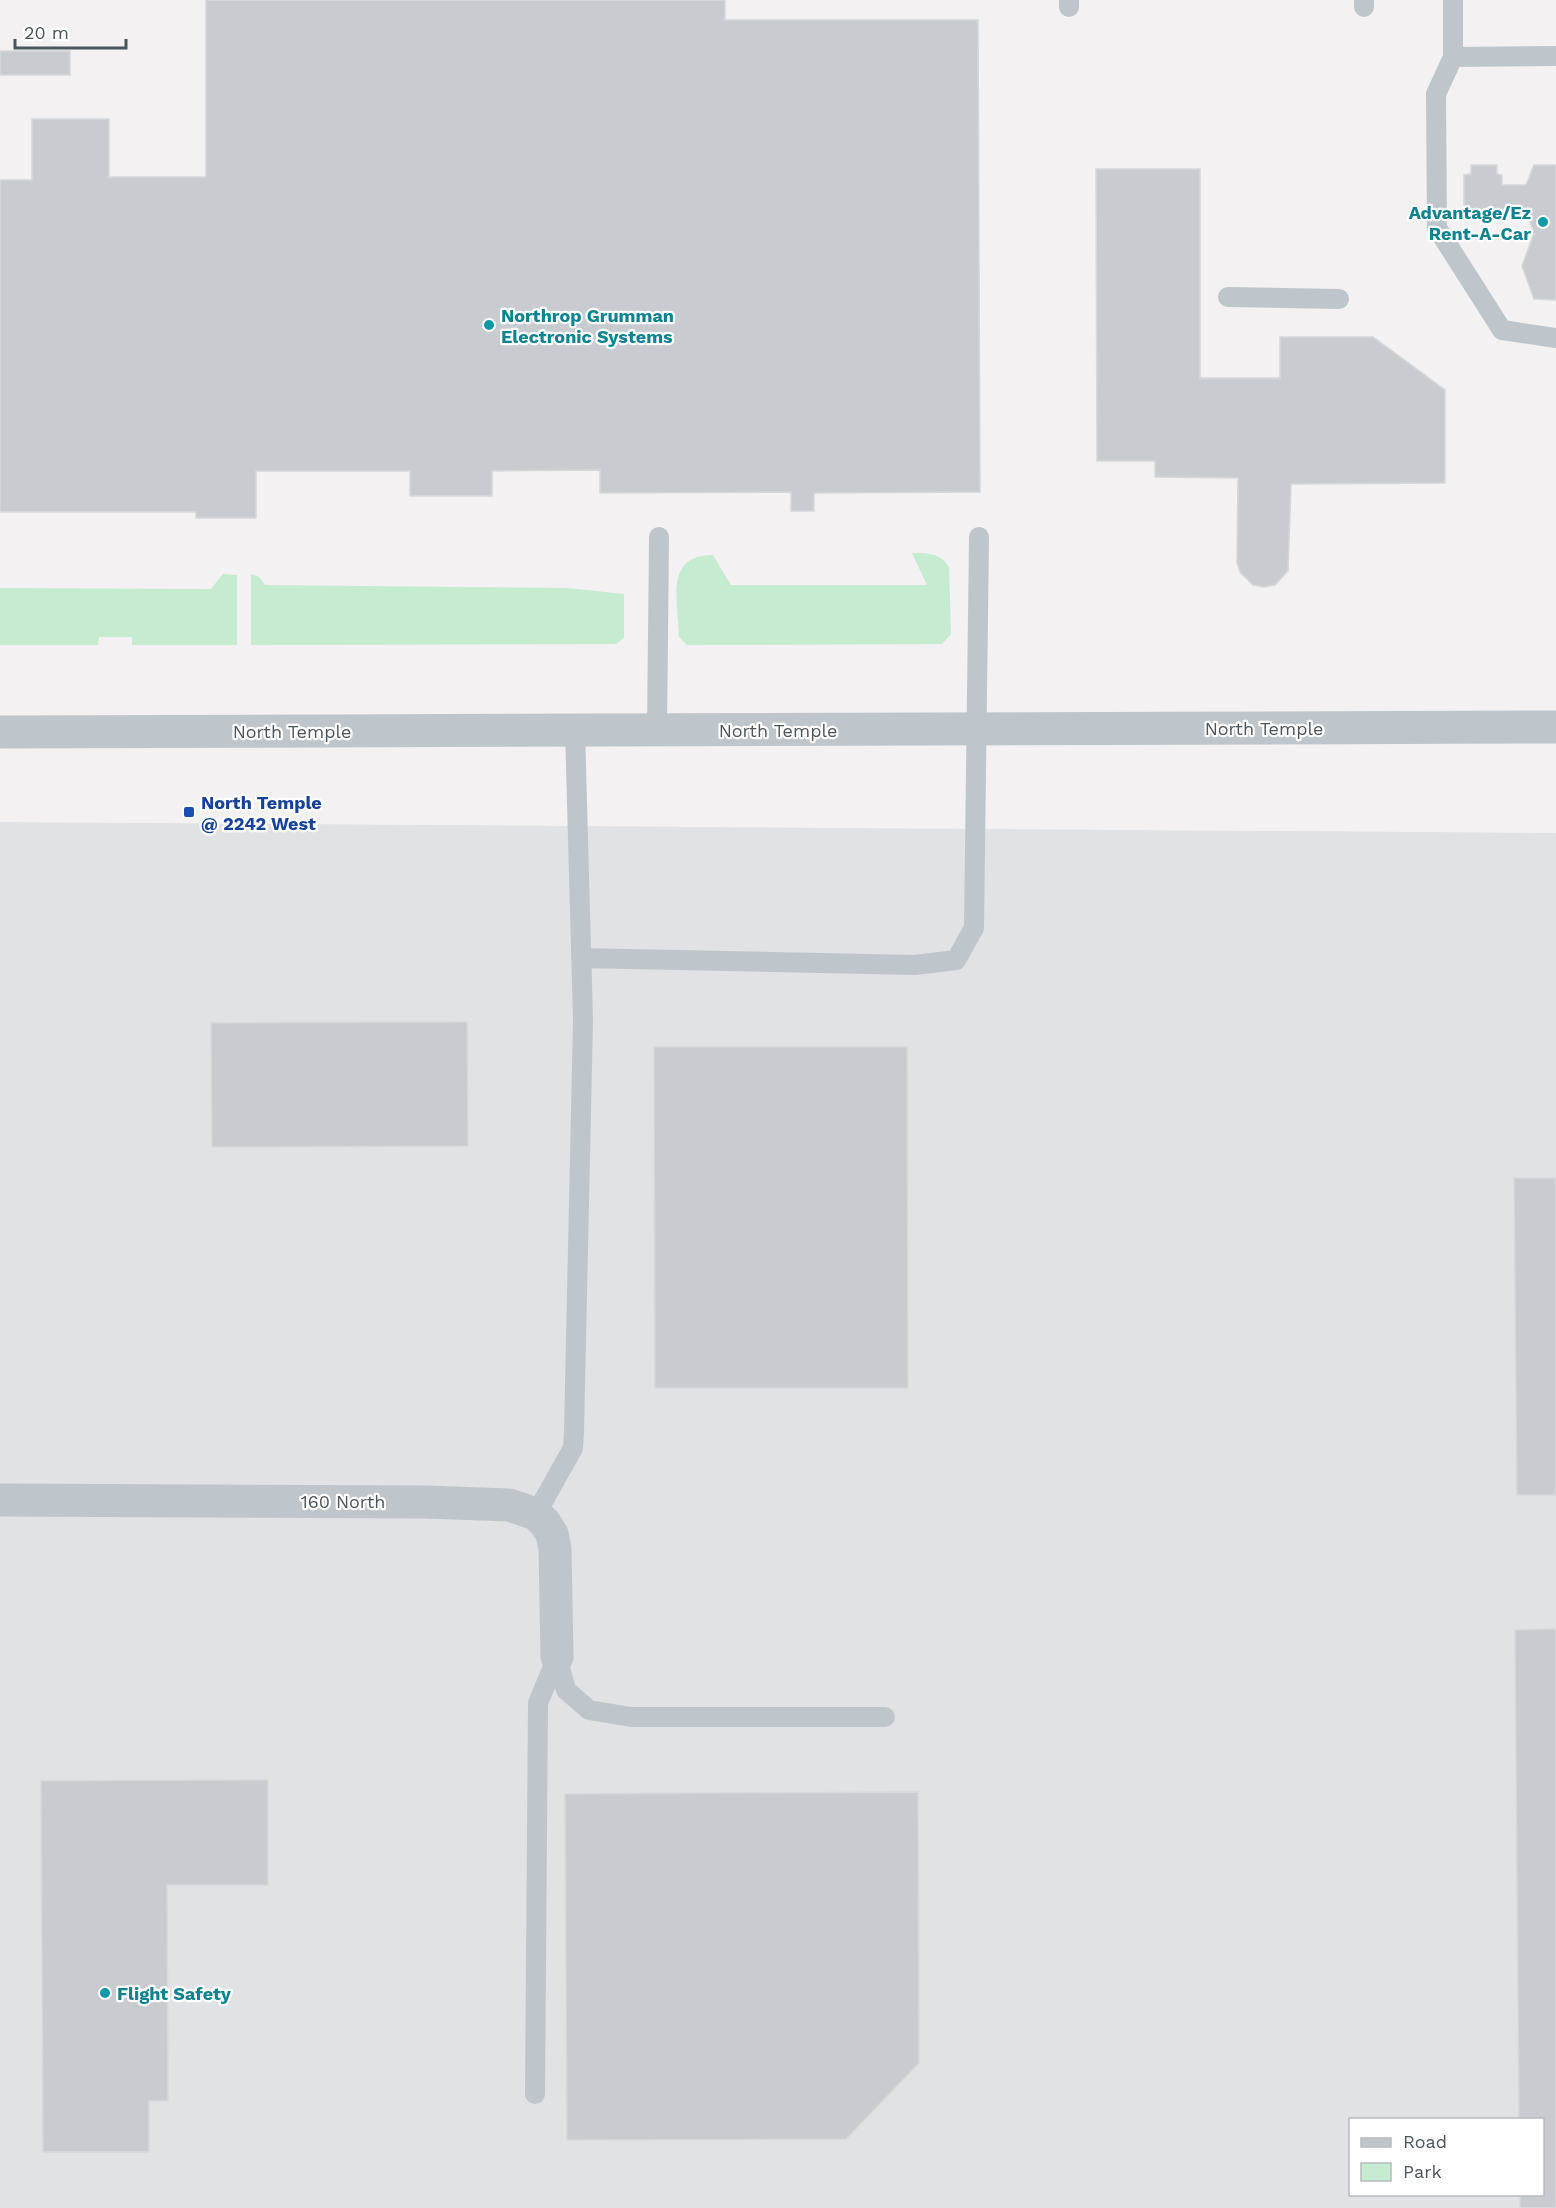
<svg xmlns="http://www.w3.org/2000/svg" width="1556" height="2208" font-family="'Work Sans',sans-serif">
  <rect width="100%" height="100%" fill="#f3f1f1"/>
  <path fill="#e0e2e5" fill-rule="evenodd" d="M0,822L1556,833V2208H0ZM1350,2120H1542V2194H1350Z"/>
  <path fill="#c5ebd0" d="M912,553C927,553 941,553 949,567L951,634L942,644L687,645L679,637C678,601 664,555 713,555L731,585H927Z
    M223,574L237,575V645H132V637H99L98,645H0V588L211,589Z
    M251,574L259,577L265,585L567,588L624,594V638L616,644L251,645Z"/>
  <path fill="#c8ccd0" stroke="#d5d8db" stroke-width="1.5" d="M206,0H725V20H978L980,492L814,493V511H791V492L600,493V470L492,471V496H410V471H256V518H196V512H0V180H32V119H109V177H206Z
    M0,51H70V75H0Z
    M1471,165H1497V174L1502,175V185H1526L1534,165H1556V300L1534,299L1522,266L1534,233L1526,211L1464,209V175L1471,174Z
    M1096,169H1200V378H1280V337H1373L1445,390V483L1291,484L1288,571L1275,585L1264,587L1253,585L1240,572L1237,563L1238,478L1155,477V461H1097Z
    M467,1022L468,1146L212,1147L211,1023Z
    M654,1047H907L908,1388H655Z
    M1514,1178H1556V1495H1517Z
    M1556,1629V2208H1520V2194H1542V2120H1519L1515,1630Z
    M268,1780V1885H167L168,2101H149V2152H43L41,1781Z
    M918,1792L919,2063L846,2139L567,2140L565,1794Z"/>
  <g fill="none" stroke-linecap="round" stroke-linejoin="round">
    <path stroke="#bec6cc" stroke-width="20" d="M1069,0V7
      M1364,0V7
      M1453,0V57L1556,56
      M1453,57L1436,94L1437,228L1502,330L1556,338
      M1228,297L1339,299
      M657,730L659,537
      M581,958L915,965L956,960L974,928L979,537
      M536,1514L573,1448L574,1431L583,1020L575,730
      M557,1657L566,1690L589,1710L631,1717H885
      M535,2094L538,1703L557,1657"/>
    <path stroke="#bec6cc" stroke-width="33" d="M0,732L1556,727
      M0,1500L426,1502L509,1505L536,1514L545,1523L552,1534L555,1549L557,1657"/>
  </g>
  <g fill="#0f9aa8" stroke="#fff" stroke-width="2">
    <circle cx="1543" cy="222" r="6"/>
    <circle cx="489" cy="325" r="6"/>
    <circle cx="105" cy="1993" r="6"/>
  </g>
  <rect fill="#1a4fb4" stroke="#fff" stroke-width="2" x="183" y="806" width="12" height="12" rx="3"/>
  <g text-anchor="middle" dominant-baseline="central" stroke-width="4.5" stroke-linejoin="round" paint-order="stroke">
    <g font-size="18" font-weight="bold" fill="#0d838f" stroke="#fff" text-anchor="start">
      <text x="1531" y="212" text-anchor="end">Advantage/Ez<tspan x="1531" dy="21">Rent-A-Car</tspan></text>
      <text x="501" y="315">Northrop Grumman<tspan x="501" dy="21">Electronic Systems</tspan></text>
      <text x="117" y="1993">Flight Safety</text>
    </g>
    <g font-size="18" fill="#4b565c" stroke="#fff">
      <text x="1264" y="728">North Temple</text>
      <text x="778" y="730">North Temple</text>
      <text x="292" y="731">North Temple</text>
      <text x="343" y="1501">160 North</text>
    </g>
    <g font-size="18" font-weight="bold" fill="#164399" stroke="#fff" text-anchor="start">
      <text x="201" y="802">North Temple<tspan x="201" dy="21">@ 2242 West</tspan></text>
    </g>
  </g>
  <rect x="1349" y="2118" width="195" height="78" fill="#ffffff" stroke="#b7bbbe" stroke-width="1.5"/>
  <rect x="1361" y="2138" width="30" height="9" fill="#bec6cc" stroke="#b7bbbe" stroke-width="1.5"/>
  <text x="1403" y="2148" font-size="18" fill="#4b565c">Road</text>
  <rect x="1361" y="2163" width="30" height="18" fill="#c5ebd0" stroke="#b7bbbe" stroke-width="1.5"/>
  <text x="1403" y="2178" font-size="18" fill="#4b565c">Park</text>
  <path d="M15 39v9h111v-9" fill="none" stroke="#4b565c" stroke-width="3"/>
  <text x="24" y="39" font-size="18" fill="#4b565c" stroke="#ffffff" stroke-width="4.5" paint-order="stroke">20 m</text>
</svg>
